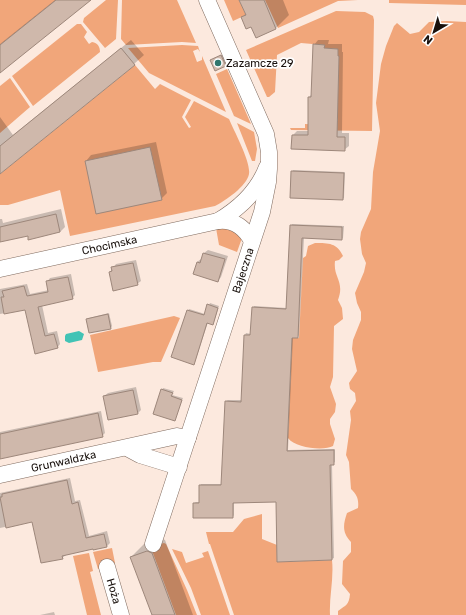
<svg xmlns="http://www.w3.org/2000/svg" width="466" height="615" font-family="Rubik,sans-serif">
  <rect width="100%" height="100%" fill="#fce9de"/>
  <path fill="#f1a67a" d="M0,0H56L0,45Z
    M106,0H118L116,39L105,48L83,22L84,18Z
    M122,0H177L196,43L182,42L126,45L121,39Z
    M224,0H239L246,15L233,21Z
    M265,0H358L338,1L278,28Z
    M389,0H466V5L389,3Z
    M336,11L365,12L373,16L374,20L372,131L291,130L290,128H305V124L332,125V121H338V91L336,77H339V56H338V49L324,48V45L301,43L277,55L275,92L269,97H267L246,50Z
    M447,21L466,22V615H338V611C346,605 349,605 350,594L342,584L343,561L351,552V542C342,532 343,525 347,513L358,508C359,499 357,495 351,489L349,462L346,455L351,420L350,411L356,401L355,393L350,389L349,383L357,371L352,349L353,340L361,320V312L357,303L355,293L364,272L366,263L362,254L360,239L361,232L371,209L373,172L380,131L376,103L381,64L386,46L394,26L397,23L410,34L419,32L429,22Z
    M77,24H81L87,32L84,37L89,44L92,42C98,43 100,47 100,52L33,106L12,76Z
    M182,45L198,46L200,52L198,49L193,51L197,62L202,60V56L226,112L149,73L128,48Z
    M135,65L155,89L160,84L191,100L182,117L189,128L191,127L185,117L194,101L229,119C234,131 251,162 249,174C247,186 225,201 215,206L70,236L60,190L8,205H0V174Z
    M227,69L251,124L234,116L216,74Z
    M10,78L30,107L0,133V86Z
    M237,123L254,132L257,149L255,161H252Z
    M223,227L233,230L242,238L237,252L219,245L216,228Z
    M315,243C329,243 337,243 343,256L339,260L335,261C333,278 345,281 338,300L342,308L343,319L334,326L333,377L330,387L336,404L335,412L330,419V424L335,439L333,446C324,451 295,448 288,438L292,338H299L303,258L306,256L308,246Z
    M174,316L180,318L161,362H153L98,372L90,335Z
    M262,514V539L277,545V562L332,560C334,579 329,597 330,615H234L210,544H209L206,532H233L244,519Z
    M164,543L166,544L187,590L197,615H176L151,548L152,546Z
    M112,548L115,563L98,569L93,552Z
    M172,549L182,552L186,563L204,557L202,553L208,551L230,615H201L191,588Z
    M89,553L93,571L90,572L101,615H87L73,556Z"/>
  <path fill="#42c3b5" d="M79,331L84,334L82,340L69,343L65,341V336L66,334Z"/>
  <path fill="#0003" d="M55,0H89L0,72V44Z
    M240,0H283L289,15L276,28L256,36L251,25L242,18L246,13Z
    M131,40L144,55L134,64L0,173V117L13,135Z
    M318,40H329L328,44H342V52H343L342,133H349V146L344,150L293,135L297,131H309V97L312,94L314,45Z
    M223,54L227,64L225,65L211,60Z
    M156,142L167,193L161,199L86,161L91,155Z
    M293,170L345,172L344,198L342,199L292,172Z
    M61,209L65,227L60,232L28,235L0,241V219H2L3,223Z
    M292,224L344,226L343,238L342,239L304,238L299,335L298,337H293L288,450L335,449V462L332,464L334,558L332,559L277,501L234,502V515L233,517L194,503L196,502H200V486L201,484H222L226,401L228,400H242L245,335L246,333L251,334L253,308L254,306L287,308L291,226Z
    M208,250L228,256L221,277L218,281L197,262L201,259H202L204,253Z
    M136,260L141,281L137,284L110,272L116,264Z
    M71,274L75,295L72,298L42,305L48,333L57,331L60,344L57,348L36,353L26,309L0,314V289L27,284L30,294L49,290L47,282L50,278Z
    M210,303L219,306L214,322L212,323L208,322L195,362L188,311L189,309L205,314Z
    M109,313L112,326L111,328L88,319L89,318Z
    M136,387L141,410L138,413L104,396L108,393Z
    M163,388L174,391L172,395L183,398L174,420L162,390Z
    M101,411L105,433L102,436L0,458V432Z
    M70,478L75,501L80,500L89,536L107,531L110,543L107,546L94,547L66,555L62,558L33,521L0,528V493Z
    M160,538L165,540L193,615H153L131,557L144,544Z
    M54,612L55,615H40Z"/>
  <path fill="#cfb8ab" stroke="#9d877b" d="M56,0H91L0,73V45Z
    M239,0H264L276,29L256,38L251,27L246,29L241,17L246,15Z
    M313,44L325,45L324,48L338,49V56H339L337,137H345V151L291,149L292,135H308V97H311Z
    M121,48L135,65L0,174V146Z
    M221,55L226,66L215,71L210,60Z
    M150,147L162,200L96,214L85,161Z
    M291,171L344,173L343,200L290,198Z
    M56,214L60,232L28,240V236L0,242V227Z
    M290,225L342,227V240L302,238L298,338H292L287,451L334,450V465H330L332,560L277,562L276,502L233,503V518H193V503H199V485H221L225,401L241,402L244,335H250L252,307L286,309Z
    M203,253L225,259L218,282L193,274L197,262L200,263Z
    M133,263L138,285L113,291L109,272L112,271L111,267Z
    M68,277L73,299L38,307L45,336L54,334L58,348L35,354L25,310L4,314L1,297H4L2,291L24,286L27,296L48,292L46,281Z
    M207,304L218,308L213,325L207,323L194,365L171,357L187,310L204,315Z
    M108,314L111,329L89,333L86,319Z
    M161,389L173,393L171,396L182,400L175,421L153,414Z
    M133,390L138,414L108,420L103,396Z
    M98,413L103,437L0,459V434Z
    M67,480L72,504L78,502L86,538L104,534L107,547L93,550V549L62,556L63,559L41,563L32,522L6,528L0,497H2V494Z
    M147,551L152,553L175,615H152L130,557Z"/>
  <g fill="none" stroke-linecap="round" stroke-linejoin="round">
    <g stroke="#816c60" stroke-width="17">
      <g id="street">
        <path d="M218,221C240,208 258,191 267,167"/>
        <path id="s1" d="M0,269L218,221C234,219 245,228 252,241"/>
        <path d="M127,448L140,455L179,467"/>
        <path id="s2" d="M0,475L177,436L188,438"/>
        <path id="s3" d="M153,544L262,212L268,182L269,169V152L266,134L207,0"/>
        <path id="s4" d="M107,567L121,615"/>
      </g>
    </g>
    <use href="#street" stroke="#fff" stroke-width="16"/>
  </g>
  <circle fill="#2f766e" stroke="#fff" stroke-width="1.5" cx="218" cy="63" r="4"/>
  <g text-anchor="middle" dominant-baseline="central" stroke-width="3.5" stroke-linejoin="round" paint-order="stroke">
    <g font-size="11" fill="#18100c" stroke="#fff" text-anchor="start">
      <text x="226" y="63">Zazamcze 29</text>
    </g>
    <g font-size="11" fill="#18100c" stroke="#fff">
      <text stroke="none"><textPath href="#s1" startOffset="112">Chocimska</textPath></text>
      <text stroke="none"><textPath href="#s3" startOffset="288">Bajeczna</textPath></text>
      <text stroke="none"><textPath href="#s2" startOffset="65">Grunwaldzka</textPath></text>
      <text stroke="none"><textPath href="#s4" startOffset="25">Hoża</textPath></text>
    </g>
  </g>
  <g transform="translate(434 32) rotate(218)" stroke="#ffffff" stroke-width="3" paint-order="stroke">
  <path d="M0-3L7 15L0 10L-7 15Z" fill="#18100c"/>
  <text y="-6" font-size="11" font-weight="bold" text-anchor="middle" fill="#18100c">N</text>
  </g>
</svg>
